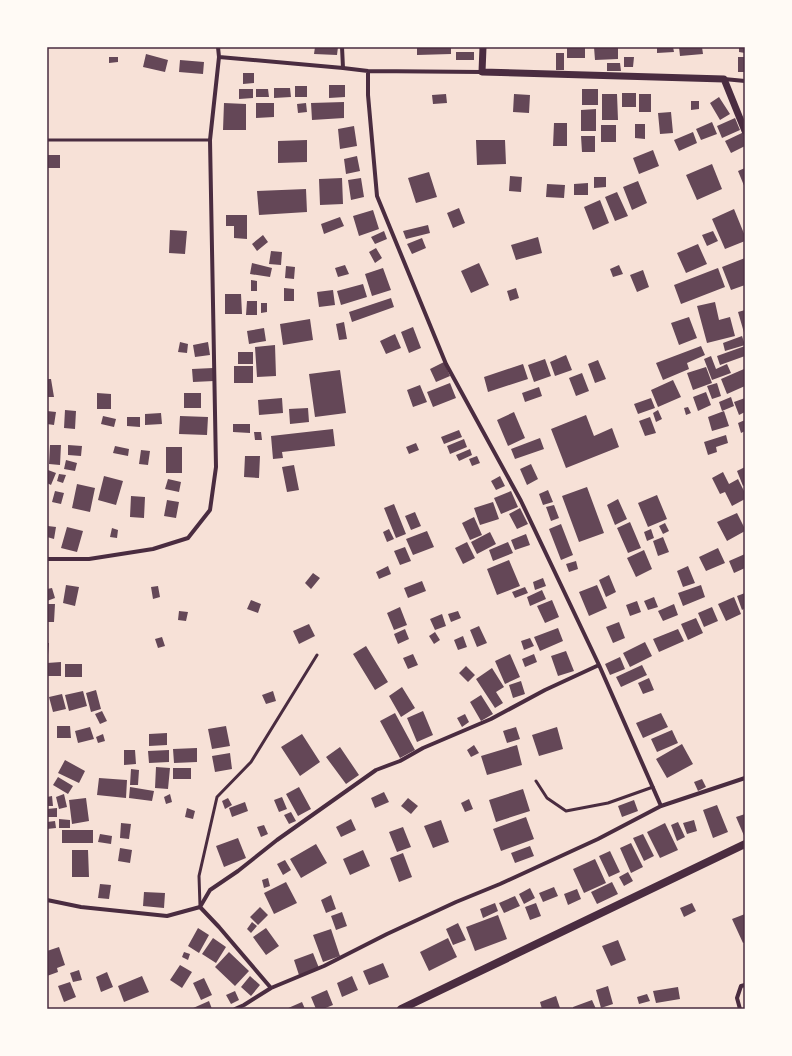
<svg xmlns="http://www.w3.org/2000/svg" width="792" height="1056" font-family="Arial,sans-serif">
  <rect width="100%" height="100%" fill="#f7e1d7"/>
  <path fill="#644757" d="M315,47H338L337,55L314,54Z
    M417,47H451V54L417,55Z
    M567,47H585V58H567Z
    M594,47H618V59L595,60Z
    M657,47H673L674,52L657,53Z
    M679,47H702L703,54L680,56Z
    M739,47H745V53L739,52Z
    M456,52H474V60H456Z
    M556,53H564V70H556Z
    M146,54L168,60L165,72L143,67Z
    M109,57H118V62L109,63Z
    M624,57H634L633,67H624Z
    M738,57H745V72H738Z
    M180,60L204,62L203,74L179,72Z
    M607,63H620L621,71H607Z
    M243,73H254V83L243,84Z
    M329,85H345V97L329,98Z
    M295,86H307V97H295Z
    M274,88H290L291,97L274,98Z
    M239,89H253V98L239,99Z
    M256,89H268L269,97H256Z
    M582,89H598V105H582Z
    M622,93H636V107H622Z
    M446,94L447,103L433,104L432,95Z
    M514,94L530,95L529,113L513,112Z
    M602,94H617L618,120H602Z
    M639,94H651V112H639Z
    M719,97L730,114L720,120L710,103Z
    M691,101H699V109L691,110Z
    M344,102V118L312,120L311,103Z
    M224,103L246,104V130H223Z
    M256,103H274V117L256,118Z
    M306,103L307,112L298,113L297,104Z
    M596,109V131H581V110Z
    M671,112L673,133L660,134L658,113Z
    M735,118L740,130L722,138L717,126Z
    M712,122L717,134L701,140L696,129Z
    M554,123H567V146H553Z
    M635,124H645V139L635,138Z
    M601,125H616V142H601Z
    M354,126L357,146L340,149L338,129Z
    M693,132L697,143L679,151L674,140Z
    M744,132L745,146L731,153L725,141Z
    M581,136H595V152H582Z
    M307,140V162L278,163V141Z
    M476,140H505L506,164L477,165Z
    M653,150L659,166L639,174L633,158Z
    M47,155H60V168H47Z
    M357,156L360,171L346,174L344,159Z
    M712,164L722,189L697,200L686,175Z
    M745,168V188L738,171Z
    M429,172L437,197L416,203L408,178Z
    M510,176L522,177L521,192L509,191Z
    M594,177H606V187L594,188Z
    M342,178L343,204L320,205L319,179Z
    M361,178L364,197L351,200L348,180Z
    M638,181L647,203L632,210L623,187Z
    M588,183V195H574V184Z
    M547,184L565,185L564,198L546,197Z
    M306,189L307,212L259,215L257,191Z
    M617,192L628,216L615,221L605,197Z
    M600,200L609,223L593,230L584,207Z
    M459,208L465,223L453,228L447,213Z
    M734,209L745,236V241L725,249L712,219Z
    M373,210L379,229L359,236L353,216Z
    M226,215H247V239L234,238V226H226Z
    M340,217L344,226L324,234L321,224Z
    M428,225L430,233L406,239L403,231Z
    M170,230L187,231L185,254L169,253Z
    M384,231L387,239L375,244L371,237Z
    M713,231L718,241L707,246L702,235Z
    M263,235L268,242L257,251L252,244Z
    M538,237L542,253L516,260L511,245Z
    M422,238L426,248L412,254L407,244Z
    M698,244L707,264L686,273L677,253Z
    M376,248L382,258L375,263L369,252Z
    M271,251L282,252L281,265L269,264Z
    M745,258V285L731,290L722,267Z
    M252,263L272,268L270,277L250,274Z
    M479,263L489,285L471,293L461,271Z
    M345,265L349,274L338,277L335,268Z
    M619,265L623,274L613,277L610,269Z
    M286,266L295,267L294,279L285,278Z
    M383,268L391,290L372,296L365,274Z
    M718,268L725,287L681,304L674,285Z
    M643,270L649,287L637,292L630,275Z
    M251,280L257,281V291H251Z
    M363,284L367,297L341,305L337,291Z
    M284,288L294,289V301H284Z
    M516,288L519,298L510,301L507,291Z
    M333,290L335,305L319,307L317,292Z
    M225,294H241L242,314H225Z
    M391,298L394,307L352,322L349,312Z
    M247,301H257V315H246Z
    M715,302L719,320L730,317L735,336L707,343L697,306Z
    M261,303H267V312L261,313Z
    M745,310V336L738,312Z
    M689,317L697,338L679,345L671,323Z
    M310,319L313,340L283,345L280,324Z
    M344,322L347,339L339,340L336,324Z
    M413,327L421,348L409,353L401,332Z
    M264,328L266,341L249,344L247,331Z
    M395,334L401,348L386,354L380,341Z
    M742,336L745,345L725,351L723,343Z
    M180,342L188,344L187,353L178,352Z
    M208,342L210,355L195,357L193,345Z
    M275,345L276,376L257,377L255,347Z
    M701,346L705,355L687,363L689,369L663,380L656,363Z
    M745,346V356L720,365L717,356Z
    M238,352H253V364H238Z
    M566,355L572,370L555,376L550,362Z
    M711,356L716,369L727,364L731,373L712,380L704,359Z
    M545,359L551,376L534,382L528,365Z
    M598,360L606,379L595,383L588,364Z
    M444,362L450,376L436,382L430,369Z
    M523,364L528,379L488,392L484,377Z
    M234,366H253V383H234Z
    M706,367L712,383L693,390L687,373Z
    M213,368L214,381L193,382L192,369Z
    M744,369L745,372V386L727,394L721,379Z
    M340,370L346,413L315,417L309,374Z
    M582,373L589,391L576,396L569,378Z
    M47,379H51L54,397H47Z
    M673,380L681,397L658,407L651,390Z
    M450,383L456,398L433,407L427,392Z
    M717,383L721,396L712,399L707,386Z
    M420,385L427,402L413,407L407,390Z
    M539,387L542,396L525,402L522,393Z
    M706,392L711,405L698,411L693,397Z
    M97,393L111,394V409H97Z
    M184,393H201V408H184Z
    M731,397L734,406L722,411L719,402Z
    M282,398L283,413L259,415L258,400Z
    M651,398L655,408L638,414L634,404Z
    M745,398V412L739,415L734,402Z
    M688,407L691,413L686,415L684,408Z
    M308,408L309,422L290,424L289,409Z
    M65,410L76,411L75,429L64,428Z
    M658,410L662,419L656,422L653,413Z
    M47,411L56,412L54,425L47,424Z
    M724,411L729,426L712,431L708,417Z
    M514,412L525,438L508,446L497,420Z
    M161,413L162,424L145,425V414Z
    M586,415L594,436L612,428L619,447L566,468L551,429Z
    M103,416L116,419L114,427L101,424Z
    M180,416L208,417L207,435L179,434Z
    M127,417H140V427L127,426Z
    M650,417L656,433L645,436L639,421Z
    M745,420V431L741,433L738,423Z
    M233,424H250V433L233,432Z
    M333,429L335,446L282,452L283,458L273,459L271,436Z
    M459,430L462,437L444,444L441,437Z
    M254,432H261L262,440H255Z
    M726,435L728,443L716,447L717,452L708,455L704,442Z
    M540,438L544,449L515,459L511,449Z
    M464,439L467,447L450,454L447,446Z
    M416,443L419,450L409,454L406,447Z
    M50,445H61L60,465L49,464Z
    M68,445L82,446L81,456L68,455Z
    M115,446L129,449L128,456L113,453Z
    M166,447H182V473H166Z
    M470,449L472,455L459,461L456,455Z
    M141,450L150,451L148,465L139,464Z
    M245,456H260L259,478L244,477Z
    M477,456L480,463L472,466L469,459Z
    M66,460L77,463L75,471L64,469Z
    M531,464L538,479L527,485L520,469Z
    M294,465L299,490L287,492L282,467Z
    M745,467V485L743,486L737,471Z
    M48,470L56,473L51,485L47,483Z
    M723,472L729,484L738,479L745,493V499L732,506L725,492L720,494L712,478Z
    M59,474L66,475L63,483L57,481Z
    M104,476L123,481L116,505L98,500Z
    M500,476L505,486L496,490L491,481Z
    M168,479L181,482L179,492L165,489Z
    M77,484L95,488L90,512L72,508Z
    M587,487L604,533L579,542L562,496Z
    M548,490L553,502L543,505L539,494Z
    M55,491L64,493L61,504L52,502Z
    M511,491L518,507L501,514L494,498Z
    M657,495L667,519L648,527L638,503Z
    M131,496L145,497L144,518L130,517Z
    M618,499L627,519L615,525L607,505Z
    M167,500L179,502L176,518L164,516Z
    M493,502L499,519L480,525L474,508Z
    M394,504L406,534L396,538L384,508Z
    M554,505L559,518L551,521L546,507Z
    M520,508L528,524L517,529L509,514Z
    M415,512L421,526L411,530L405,516Z
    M737,513L745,529V531L727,541L717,522Z
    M474,517L482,535L470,540L462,523Z
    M630,522L641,548L628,553L617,528Z
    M665,523L669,531L663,534L659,526Z
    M561,524L573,555L561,560L549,529Z
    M48,526L56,527L54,539L47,537Z
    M67,527L83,531L77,552L61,548Z
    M112,528L118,530L117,538L110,537Z
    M389,529L394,539L387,542L383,532Z
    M651,529L654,538L647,541L644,532Z
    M427,531L434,547L413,555L406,539Z
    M490,532L496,544L477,554L471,542Z
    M526,534L530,545L515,550L511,540Z
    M663,537L669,552L658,556L653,541Z
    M467,542L475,558L463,564L455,548Z
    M508,542L513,553L493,561L489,550Z
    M405,547L411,561L400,565L394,551Z
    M718,548L725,563L706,571L699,557Z
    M644,550L652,569L636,577L627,558Z
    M745,554V568L734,573L729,561Z
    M509,560L520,586L497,595L487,569Z
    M576,561L578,569L569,572L566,564Z
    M388,566L391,574L379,579L376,572Z
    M688,566L695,583L683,587L677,571Z
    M313,573L320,578L311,589L305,583Z
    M609,575L616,592L606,597L599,580Z
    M543,578L546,586L535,590L533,582Z
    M422,581L426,591L408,598L404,588Z
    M66,585L79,587L75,606L63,603Z
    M597,585L607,608L589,616L579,592Z
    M701,585L705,597L683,606L678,593Z
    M158,586L160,597L153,599L151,587Z
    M525,587L528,593L515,598L512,592Z
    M52,588L55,598L47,601V589Z
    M542,590L546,599L530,606L527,597Z
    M745,593V608L742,610L737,596Z
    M654,597L658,607L648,610L644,601Z
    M734,597L741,614L726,621L718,604Z
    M251,600L261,604L258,613L247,609Z
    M552,600L559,617L545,623L537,606Z
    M637,601L641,612L630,616L626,605Z
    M47,604H55L54,622H47Z
    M674,604L678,615L663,621L658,611Z
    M400,607L407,625L394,630L387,613Z
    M712,607L718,621L704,627L698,613Z
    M179,611L188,612L186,621L178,620Z
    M458,611L461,618L451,622L448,614Z
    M442,614L446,626L435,630L430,619Z
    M696,618L703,633L688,640L681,624Z
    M619,622L625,638L613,643L606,627Z
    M309,624L315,636L299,644L293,631Z
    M479,626L487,643L477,647L470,630Z
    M558,628L563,641L540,651L534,637Z
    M405,629L409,639L398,644L394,634Z
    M678,629L684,641L659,652L653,639Z
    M435,632L440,640L434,644L429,636Z
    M463,636L467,647L458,650L454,640Z
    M162,637L165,646L158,648L155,639Z
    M530,638L534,646L524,650L521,641Z
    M645,642L652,656L630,667L623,653Z
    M47,643H49L48,655H47Z
    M366,646L388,682L375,690L353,654Z
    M566,651L574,671L558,676L551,656Z
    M413,654L418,665L408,669L403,658Z
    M510,654L520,677L505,684L495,661Z
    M534,654L537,662L525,667L522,659Z
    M620,657L625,669L610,675L605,664Z
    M61,662V676H47V663Z
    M65,664H82V677H65Z
    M642,665L647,675L621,687L616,677Z
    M466,666L475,675L468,682L459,673Z
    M492,668L504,687L496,692L503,703L495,708L476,679Z
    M649,678L654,690L643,694L638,683Z
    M521,681L525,694L513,698L509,685Z
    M402,687L415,708L401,717L389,696Z
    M96,690L101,709L91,712L86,693Z
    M83,691L87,706L69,711L65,695Z
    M273,691L276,701L266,704L262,695Z
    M62,694L66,709L53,712L49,697Z
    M481,695L493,714L481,721L470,702Z
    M102,711L107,721L100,724L95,714Z
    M423,711L433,735L417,742L407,718Z
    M395,713L415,750L400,758L380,721Z
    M661,713L668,727L643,738L636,723Z
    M465,714L469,722L462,727L457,718Z
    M57,726H70L71,738H57Z
    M226,726L230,746L212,749L208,729Z
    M90,727L94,739L78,743L75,731Z
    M516,727L520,739L507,743L503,731Z
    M557,727L563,749L539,756L532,735Z
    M672,730L678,743L657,752L651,739Z
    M167,733V745L149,746V734Z
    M103,734L105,741L98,743L96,737Z
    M302,734L320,762L300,776L281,747Z
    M682,744L693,764L667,778L656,759Z
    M474,745L479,753L471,757L467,750Z
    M517,745L522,765L487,775L481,756Z
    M340,747L359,775L346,784L326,757Z
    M197,748V762L174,763L173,749Z
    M124,750H135L136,764L124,765Z
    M169,750V762L149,763L148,751Z
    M230,753L232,769L215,772L212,756Z
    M65,760L85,771L79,783L58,773Z
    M156,767L170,768L168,789L155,788Z
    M173,768H191V779H173Z
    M131,769L139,770L138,785H130Z
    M58,777L73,786L68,794L53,785Z
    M99,778L127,780L126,798L97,795Z
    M702,779L706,787L698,791L694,782Z
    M130,787L154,791L152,801L129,798Z
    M299,787L311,809L298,816L286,794Z
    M523,789L530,811L496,822L489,800Z
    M384,792L389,802L375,808L371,798Z
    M64,794L67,807L59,809L56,797Z
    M170,794L172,802L166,804L164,797Z
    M52,796L53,806H47V797Z
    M282,797L287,809L279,812L274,800Z
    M86,798L89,821L72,824L69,800Z
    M228,798L232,805L225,809L222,801Z
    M408,798L418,806L411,814L401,806Z
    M469,799L473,809L465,812L461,803Z
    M634,800L638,811L622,817L618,806Z
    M245,802L248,811L232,817L229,808Z
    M717,805L728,832L713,838L703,810Z
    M57,808V817H47V809Z
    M187,808L195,811L193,819L185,817Z
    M291,812L296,821L289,824L284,815Z
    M745,814V838L736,817Z
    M526,817L534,839L501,851L493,829Z
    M59,819L70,820V828H59Z
    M351,819L356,830L341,837L336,827Z
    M441,820L449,842L433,848L424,826Z
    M694,820L697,831L687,834L683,823Z
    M55,821L56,828L47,829V822Z
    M678,822L685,837L677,841L671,825Z
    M121,823L131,824L129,839L120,838Z
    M665,823L678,850L660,858L647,832Z
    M264,825L268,834L261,837L257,827Z
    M403,827L411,847L397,852L389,832Z
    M62,830H93V843H62Z
    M100,834L112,836L111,844L98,842Z
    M643,834L654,856L644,861L633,838Z
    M238,838L246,858L224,867L216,846Z
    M631,843L643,867L631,873L620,848Z
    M316,844L327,863L301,878L290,859Z
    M530,846L534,856L515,863L511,853Z
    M120,848L132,850L130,863L118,861Z
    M72,850H88L89,877H72Z
    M363,850L370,866L350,875L343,859Z
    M610,851L620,872L609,877L599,856Z
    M403,853L412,877L399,882L390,858Z
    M595,859L606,883L584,893L573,869Z
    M285,860L291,870L283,875L277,864Z
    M628,872L633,881L624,886L619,877Z
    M268,878L270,886L264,888L262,880Z
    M286,882L297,903L274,914L264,893Z
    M612,882L618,894L597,904L591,892Z
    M100,884L111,885L109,899L98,898Z
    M554,887L558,896L543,902L539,893Z
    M530,888L535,898L524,904L519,894Z
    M577,889L581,899L568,905L564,894Z
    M144,892L165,893L164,908L143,906Z
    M331,895L336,909L326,913L321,900Z
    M515,896L520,906L504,913L499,903Z
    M495,903L498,911L483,918L480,909Z
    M536,903L541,916L530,920L525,907Z
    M692,903L696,911L684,917L680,908Z
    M260,907L268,915L258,925L250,917Z
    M342,912L347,926L336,930L331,916Z
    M745,914V942L743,943L732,919Z
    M498,915L507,939L475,951L466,927Z
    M252,922L257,926L251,933L247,929Z
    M458,923L466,940L453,945L446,929Z
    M198,928L209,935L199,953L188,946Z
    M266,928L279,946L266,955L253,937Z
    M331,929L340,956L323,962L313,935Z
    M213,938L226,947L216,963L202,954Z
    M448,938L457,957L429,971L420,952Z
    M618,940L626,960L611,966L602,946Z
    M59,947L65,965L57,968L58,972L47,976V951Z
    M184,952L190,954L188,960L182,957Z
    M229,952L249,971L235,986L215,967Z
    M313,953L319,968L299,975L294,960Z
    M383,963L389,977L369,985L363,971Z
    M180,965L192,972L182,988L170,980Z
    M79,970L82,980L73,982L70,973Z
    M107,972L113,987L101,992L96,977Z
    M142,976L149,992L124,1002L118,986Z
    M250,976L260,985L251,996L241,987Z
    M352,976L358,990L342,997L337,983Z
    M204,978L212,995L201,1000L193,983Z
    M70,982L76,997L64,1002L58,986Z
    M608,986L613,1004L601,1008L596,990Z
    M678,987L680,999L656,1003L653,991Z
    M327,990L333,1005L323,1009H316L311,997Z
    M235,991L239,1000L231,1004L226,995Z
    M647,994L650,1001L639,1004L637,997Z
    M556,996L560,1008L556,1009H542L540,1002Z
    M592,1000L596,1009H573V1007Z
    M209,1001L212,1009H191Z
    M302,1002L305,1009H286Z"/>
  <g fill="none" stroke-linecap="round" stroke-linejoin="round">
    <path stroke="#4a2c40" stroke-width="3" d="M47,140H210
      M536,781L547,798L566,811L608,803L653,787
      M200,906L199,876L217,797L251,762L317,655"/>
    <path stroke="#4a2c40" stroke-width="4" d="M342,47L343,68
      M219,57L343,68L368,71L482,72
      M368,71V95L377,196L446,364L521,501L599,665L661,806
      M724,79L745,81
      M47,559H89L153,549L188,538L210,510L216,467L210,140L219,57L218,47
      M47,900L81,907L167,916L200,907L219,927L271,988
      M200,907L210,890L238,871L277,840L376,770L400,761L423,748L491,719L545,690L599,665
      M235,1009L244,1005L271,988L324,966L387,934L456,902L500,884L598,839L661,806L745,778
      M740,1009L737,998L741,986L745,985"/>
    <path stroke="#4a2c40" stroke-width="7" d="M483,47L482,72L724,79L745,131"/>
    <path stroke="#4a2c40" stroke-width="8" d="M401,1009L745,844"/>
  </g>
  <rect width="792" height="1056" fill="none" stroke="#fffaf5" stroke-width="96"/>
  <rect x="48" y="48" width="696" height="960" fill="none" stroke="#4a2c40" stroke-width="1.5"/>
</svg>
